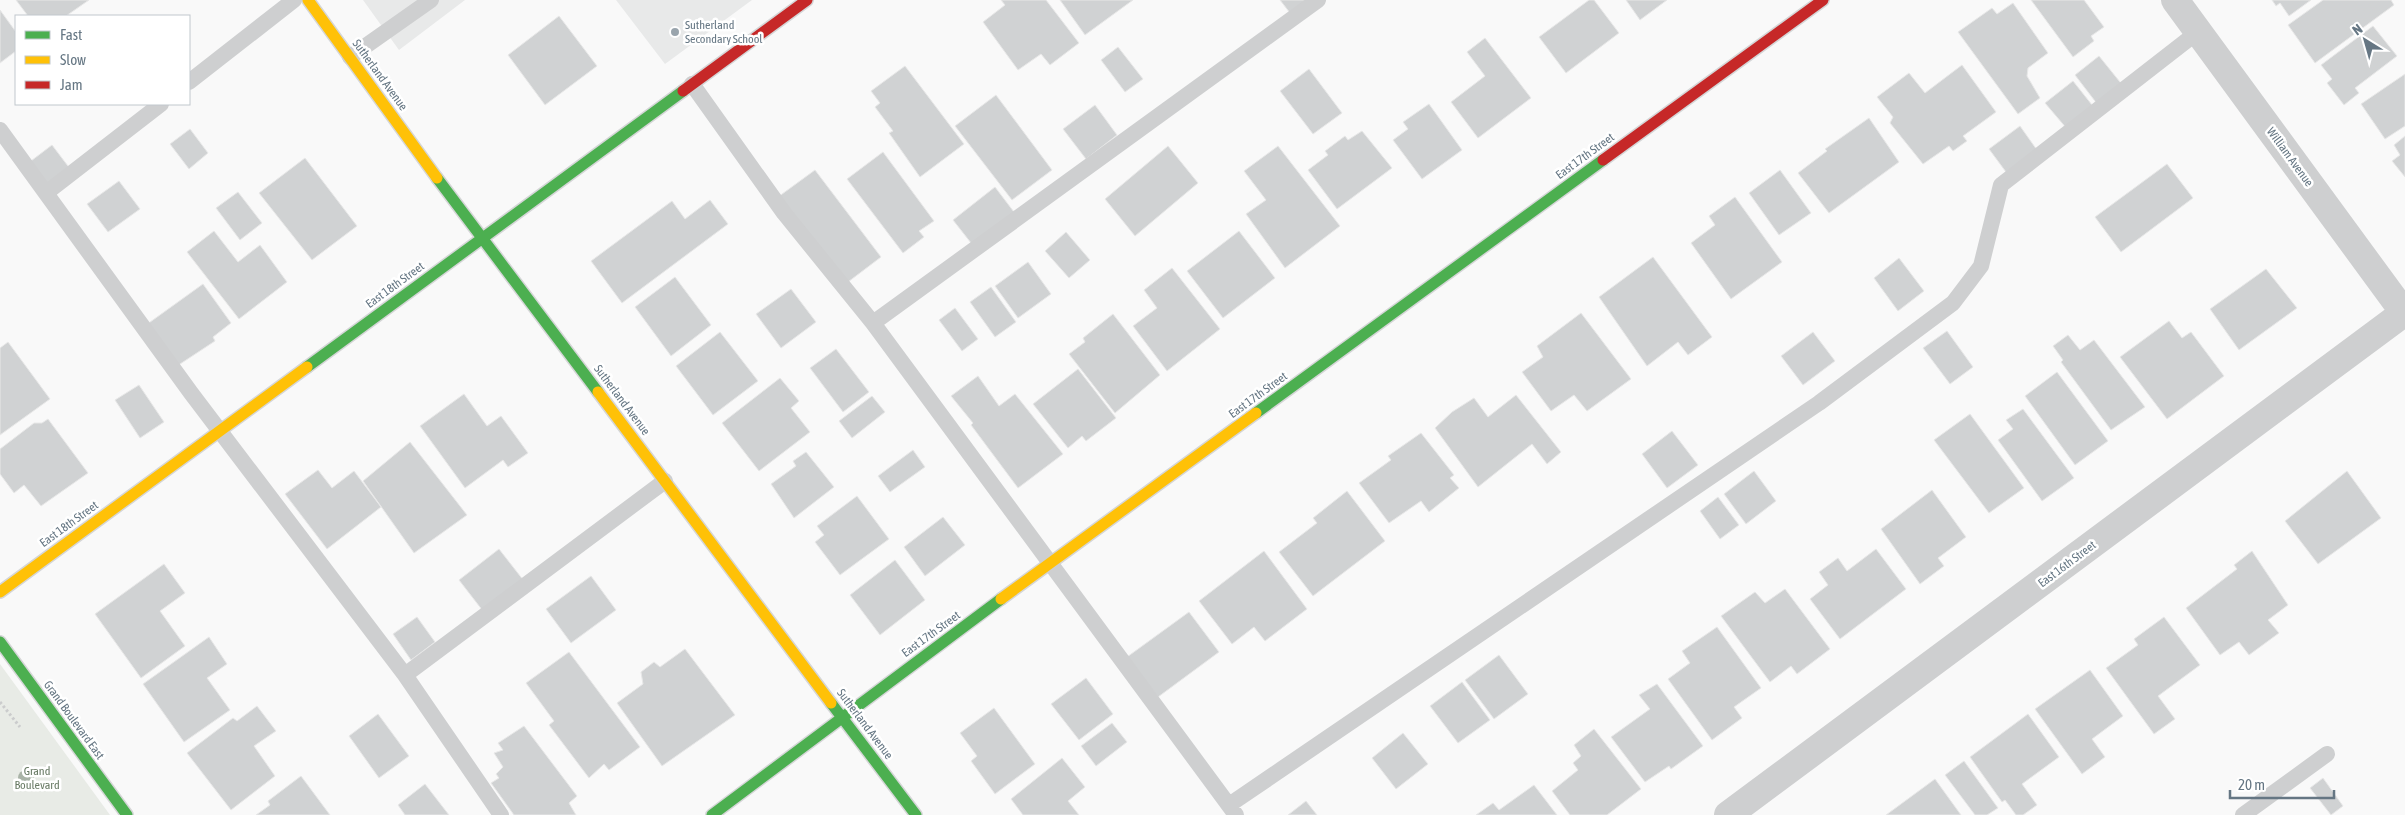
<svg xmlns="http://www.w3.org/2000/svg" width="2405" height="815" font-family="'Asap Condensed',sans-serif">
  <rect width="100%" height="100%" fill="#f9f9f9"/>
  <path fill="#e8e9e9" d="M363,0H465L399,50Z
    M616,0H752L665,64Z"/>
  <path fill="#e8ebe6" d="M0,664L110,815H0Z"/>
  <path fill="#d0d2d3" stroke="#e8e8e8" d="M16,0H89L66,16H28Z
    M1001,0H1046L1079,43L1050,65L1041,54L1018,70L983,22L1005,5Z
    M1060,0H1133L1085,35Z
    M1280,0H1306L1290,13Z
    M1589,0H1594L1619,33L1566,73L1539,37Z
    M1626,0H1667L1640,20Z
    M2031,0H2084L2104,27L2091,36L2094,41L2073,57Z
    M2272,0H2311L2289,16L2280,3L2276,6Z
    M2323,0H2391L2394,5L2315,63L2288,25Z
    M2013,3L2048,53L2028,68L2027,76L2040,98L2018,114L1958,32L1992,8L1997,14Z
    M0,10L16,32V51L0,63Z
    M559,16L597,66L545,105L508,55Z
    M2373,26L2397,56L2355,88L2359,93L2344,105L2327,83L2332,79L2321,65Z
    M1485,38L1531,98L1478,138L1451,102L1485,76L1467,52Z
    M1118,47L1143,79L1125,92L1101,60Z
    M2099,56L2124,87L2098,105L2075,75Z
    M1962,65L1996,112L1963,136L1967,141L1953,151L1949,146L1923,164L1890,123L1893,117L1877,97L1909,73L1925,93Z
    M905,66L964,144L920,177L889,133L893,131L875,107L880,103L871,91Z
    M1309,69L1342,113L1313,134L1280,91Z
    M2405,74V126L2385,139L2361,104Z
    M2073,81L2096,110L2068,130L2045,103Z
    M996,95L1052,170L1012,200L955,126Z
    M1429,104L1462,150L1422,179L1393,140L1408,129L1403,122Z
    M1095,105L1117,135L1086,159L1063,129Z
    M1869,118L1899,162L1829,213L1798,173L1827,151L1825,149Z
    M2020,126L2037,150L2006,172L1989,149Z
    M190,129L208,153L189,169L170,144Z
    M1362,131L1392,168L1337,209L1308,170L1328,155L1325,151L1345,136L1348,140Z
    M2405,136V177L2392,161L2400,155L2394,145Z
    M52,145L71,170L46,189L27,164Z
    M1168,146L1198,183L1135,236L1105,199Z
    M1278,146L1340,226L1285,268L1246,214L1266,200L1244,171Z
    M883,152L934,221L919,231L924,237L903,253L847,179Z
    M305,158L357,226L312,260L259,193Z
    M2167,164L2193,198L2121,252L2095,217Z
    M815,170L881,257L844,285L778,197Z
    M1780,170L1811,213L1779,235L1749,193Z
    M119,181L140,209L108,232L87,204Z
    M995,187L1017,216L975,248L953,220Z
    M238,192L262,223L240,240L216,208Z
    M1735,197L1782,262L1731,299L1691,243L1715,225L1709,216Z
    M710,200L728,224L622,303L591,261L672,201L685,219Z
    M214,231L238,262L260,245L287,282L239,319L187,252Z
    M1239,231L1275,278L1223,318L1187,271Z
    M1066,232L1090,260L1069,278L1045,251Z
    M1653,257L1712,337L1688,355L1678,342L1647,366L1599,297Z
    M1899,258L1924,291L1898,311L1874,278Z
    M1028,262L1051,294L1018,318L995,286Z
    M1172,268L1220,329L1167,371L1133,326L1157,308L1144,290Z
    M2266,269L2297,308L2239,350L2210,309Z
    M675,277L711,325L671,356L635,307Z
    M203,284L231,323L213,337L215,341L177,366L146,325Z
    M991,287L1016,322L995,337L970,302Z
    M791,289L816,322L781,348L756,314Z
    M955,308L978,339L962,351L939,320Z
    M1581,313L1631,379L1587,411L1574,395L1551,411L1522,372L1543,357L1537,346Z
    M1113,314L1160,375L1115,413L1069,354L1085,342L1083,338Z
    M2169,321L2182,338L2191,332L2224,376L2167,419L2120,357Z
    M1947,331L1973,367L1950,384L1923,348Z
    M720,332L758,381L713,415L676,366Z
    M1813,332L1835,361L1803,385L1781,356Z
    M2068,335L2080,350L2094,340L2145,407L2111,430L2061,362L2063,360L2053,346Z
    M8,342L50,399L0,435V348Z
    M836,349L869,392L843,412L810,368Z
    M1078,369L1116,418L1086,441L1082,436L1068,448L1033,404Z
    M2057,372L2108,441L2075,465L2025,396Z
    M978,376L999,406L1015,394L1063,454L1018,488L971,425L973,423L951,396Z
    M780,378L799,401L791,408L810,432L759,471L722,423Z
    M139,385L164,422L140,438L115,400Z
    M464,394L487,426L501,416L528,453L508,467L503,460L465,488L420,426Z
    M1516,395L1561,452L1547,464L1532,444L1478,487L1435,428L1452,412L1474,398L1488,417Z
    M872,396L885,412L852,438L839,421Z
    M2023,409L2074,478L2042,501L1998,440L2013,429L2006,420Z
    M1970,414L2024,488L1989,513L1934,440Z
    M48,419L88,473L41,506L24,485L14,493L0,474V449L34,423H42Z
    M1672,431L1698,465L1667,488L1642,454Z
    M1421,433L1454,475L1450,478L1459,488L1429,512L1421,501L1389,523L1359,483L1391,460L1388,456Z
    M410,442L467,515L414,553L363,481Z
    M913,450L925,467L890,492L878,476Z
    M806,452L834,487L794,518L771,484L796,466L793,461Z
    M318,470L332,488L354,471L381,507L327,549L285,494Z
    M1754,471L1776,501L1746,524L1724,494Z
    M2347,471L2381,518L2318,564L2285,521Z
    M1932,490L1966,537L1938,558L1944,566L1920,584L1881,529Z
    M1347,491L1385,541L1313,596L1279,552L1317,523L1313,518Z
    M857,496L889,539L840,575L815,542L824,535L817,526Z
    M1718,497L1739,525L1720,539L1700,511Z
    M943,517L965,545L925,576L904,547Z
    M499,549L524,581L483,611L459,580Z
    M1876,549L1906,589L1840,639L1810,599L1828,585L1819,572L1838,558L1847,571Z
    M1264,551L1307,609L1265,641L1254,627L1232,644L1199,601Z
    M2252,551L2288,605L2268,620L2279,633L2249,655L2239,642L2220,655L2186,608L2237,569L2234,565Z
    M895,560L925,600L880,635L850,595Z
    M164,564L185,593L160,611L185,646L141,678L95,614Z
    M591,576L616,610L571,643L546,609Z
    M1785,589L1830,649L1797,674L1791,666L1770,682L1721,616L1755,592L1765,603Z
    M1189,612L1219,652L1158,697L1127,657Z
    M417,617L435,642L411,660L393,634Z
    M2164,617L2200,665L2158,696L2175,719L2154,734L2106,668L2138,645L2134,639Z
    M1717,627L1761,688L1734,707L1742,718L1712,740L1668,679L1690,663L1682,651Z
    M209,637L227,664L207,678L230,710L184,742L143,684Z
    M685,649L735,715L662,766L617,703L643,684L641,672L654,662L660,667Z
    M569,652L640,747L609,770L604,764L589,778L549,725L554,721L526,683Z
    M1499,655L1528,694L1494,719L1465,680Z
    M2090,670L2123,716L2092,739L2105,757L2082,774L2035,709Z
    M1086,678L1113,714L1079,740L1051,704Z
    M1462,682L1490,720L1458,743L1430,706Z
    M1657,684L1703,746L1671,769L1669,766L1645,782L1611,737L1650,709L1639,695Z
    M257,706L276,731L254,746L275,776L231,810L187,753L233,718L237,721Z
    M994,708L1035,764L995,794L971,761L977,756L960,733Z
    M378,714L409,756L379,778L349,736Z
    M2028,714L2059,757L2022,784L2037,805L2023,815H2016L2005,800L2002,802L1970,757Z
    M1112,723L1127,742L1096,766L1081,746Z
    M524,726L577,796L569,803L576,815H514L491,783L499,778L496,774L503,767L494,753L503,750L498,743Z
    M1594,729L1641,789L1607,815H1570L1552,791L1578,770L1573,763L1581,756L1574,745Z
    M1403,733L1428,764L1396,789L1372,758Z
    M1062,758L1085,787L1068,801L1079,815H1023L1011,799Z
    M1964,761L1998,808L1987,815H1975L1945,775Z
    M301,776L330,815H256L270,805L268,801Z
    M2323,778L2343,806L2331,815L2310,788Z
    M1935,779L1961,815H1886Z
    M425,784L449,815H405L398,805Z
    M1534,785L1557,815H1476L1493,803L1499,810Z
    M1306,801L1317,815H1288Z"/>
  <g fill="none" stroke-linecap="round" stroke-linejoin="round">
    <g stroke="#d5d6d7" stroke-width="14">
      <path id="fast" d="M437,178L598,392
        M307,367L683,91
        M1256,413L1603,160
        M0,642L127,815
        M831,703L916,815
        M712,815L1001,599"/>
    </g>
    <g stroke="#d5d6d7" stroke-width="14">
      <path id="slow" d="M308,0L437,178
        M598,392L831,703
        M0,592L307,367
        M1001,599L1256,413"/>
    </g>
    <g stroke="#d5d6d7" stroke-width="14">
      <path id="jam" d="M683,91L807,0
        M1603,160L1823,0"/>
    </g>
    <path stroke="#cbcccd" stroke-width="3" stroke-dasharray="2.5 2.5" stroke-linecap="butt" d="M0,702L20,727"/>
    <path stroke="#cecfd0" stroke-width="16" d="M350,57L431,0
      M189,82L294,0
      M692,84L784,213L873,323L1318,0
      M0,130L191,393L405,675L501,815
      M46,193L161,104
      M873,323L1236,815
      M405,675L665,481
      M1229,805L1819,403L1953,303L1981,266L2001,185L2199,31
      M2243,815L2327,754"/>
    <path stroke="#cecfd0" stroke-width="28" d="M2175,0L2405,314
      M1728,815L2405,312"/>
    <use href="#fast" stroke="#4caf50" stroke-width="11"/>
    <use href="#slow" stroke="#ffc107" stroke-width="11"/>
    <use href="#jam" stroke="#c62828" stroke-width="11"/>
  </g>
  <circle fill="#a9b3a7" cx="26" cy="778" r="8"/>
  <circle fill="#99a4ac" stroke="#fff" stroke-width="2" cx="675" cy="32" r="5"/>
  <g text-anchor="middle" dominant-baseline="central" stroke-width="5" stroke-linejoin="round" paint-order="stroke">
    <g font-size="12" fill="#657683" stroke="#fff" text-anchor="start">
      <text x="685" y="25">Sutherland<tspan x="685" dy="14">Secondary School</tspan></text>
    </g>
    <g font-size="12" fill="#657683" stroke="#fff">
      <text transform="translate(380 75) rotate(54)">Sutherland Avenue</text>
      <text transform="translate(1585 156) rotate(-36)">East 17th Street</text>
      <text transform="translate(2290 157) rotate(54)">William Avenue</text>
      <text transform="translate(395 285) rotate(-36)">East 18th Street</text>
      <text transform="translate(1258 395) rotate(-36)">East 17th Street</text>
      <text transform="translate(622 400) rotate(53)">Sutherland Avenue</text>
      <text transform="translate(69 524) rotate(-36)">East 18th Street</text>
      <text transform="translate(2067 564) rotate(-37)">East 16th Street</text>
      <text transform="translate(931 634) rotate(-36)">East 17th Street</text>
      <text transform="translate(74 720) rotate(54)">Grand Boulevard East</text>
      <text transform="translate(865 724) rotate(53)">Sutherland Avenue</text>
    </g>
    <g font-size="12" fill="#687a64" stroke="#fff">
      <text x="37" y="771">Grand<tspan x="37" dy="14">Boulevard</tspan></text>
    </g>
  </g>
  <rect x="15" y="15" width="175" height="90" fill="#ffffff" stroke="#c1c8cd"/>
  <rect x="25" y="31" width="25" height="8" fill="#4caf50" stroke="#c1c8cd"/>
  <text x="60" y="40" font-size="15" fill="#657683">Fast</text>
  <rect x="25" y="56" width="25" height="8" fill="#ffc107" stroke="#c1c8cd"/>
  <text x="60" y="65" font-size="15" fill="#657683">Slow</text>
  <rect x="25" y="81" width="25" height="8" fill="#c62828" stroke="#c1c8cd"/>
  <text x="60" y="90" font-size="15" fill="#657683">Jam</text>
  <g transform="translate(2365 40) rotate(323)" stroke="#ffffff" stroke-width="4" paint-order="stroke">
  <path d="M0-4L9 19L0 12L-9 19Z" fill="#657683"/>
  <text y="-8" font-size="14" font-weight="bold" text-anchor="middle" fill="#657683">N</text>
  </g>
  <path d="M2230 790v8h104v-8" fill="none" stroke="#657683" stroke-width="2.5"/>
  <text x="2238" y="790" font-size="15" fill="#657683" stroke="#ffffff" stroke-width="4" paint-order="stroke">20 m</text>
</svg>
